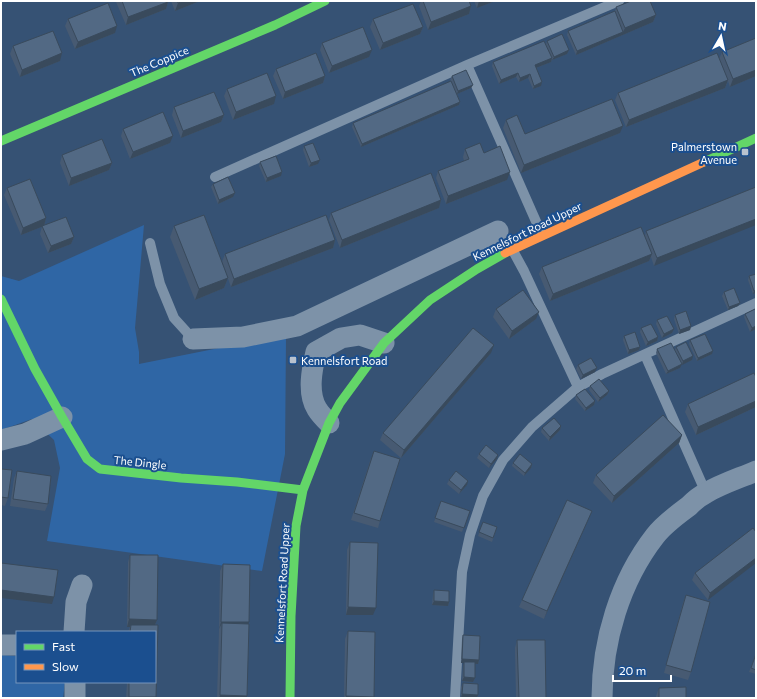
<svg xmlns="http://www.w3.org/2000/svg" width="757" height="699" font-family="Commissioner,sans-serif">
  <rect width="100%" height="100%" fill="#365274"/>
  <path fill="#2f66a5" d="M144,225L135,328L139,352V364L219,348L286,338L285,454L262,571L47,541L60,468L54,440L32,419L1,430V276L19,281Z
    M1,655L17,656V682H65L63,698H1Z"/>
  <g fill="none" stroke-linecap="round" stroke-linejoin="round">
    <path stroke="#7d92a8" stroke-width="10" d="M467,65L542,235
      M215,177L467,65L619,1
      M150,243L160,284L174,318L193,339
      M512,249L524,271L578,387
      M645,355L706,493
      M455,698L462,572L470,535L483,496L503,460L532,427L578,387L602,374L756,303"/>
    <path stroke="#7d92a8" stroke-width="21" d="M193,339L243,337L297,326L498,231
      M329,423C325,419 320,414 317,409C307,393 312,369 316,352L341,338L360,335L384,343
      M1,440L25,434L62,417
      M74,632L76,602L82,585
      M1,645H17
      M75,682V698
      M602,698C602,641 620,581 655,536C664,524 677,515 689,506C694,501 700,496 706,493C721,484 740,478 756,471"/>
    <path stroke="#63d668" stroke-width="9" d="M1,141L275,25L325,1
      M704,162L756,138
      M1,299L35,369L62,417L87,459L100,469L181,478L237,482L303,490
      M290,698L291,616L296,526L303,490L329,423L340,403L384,343L430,300L477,269L505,253"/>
    <path stroke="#ff974d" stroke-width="9" d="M505,253L704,162"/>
  </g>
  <path fill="#475a72" d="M117,1H168V2L166,9L126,25L116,2Z
    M171,1H200L175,11Z
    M421,1H469L471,6L469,14L428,30L419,6Z
    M474,1H495L477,8Z
    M616,7L656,15L653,22L576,55L567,35L568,31L615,11Z
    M68,19L115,33L75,49L65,26Z
    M373,19L423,27L420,34L380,50L370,27Z
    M756,38V76L730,87L728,81L725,88L626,127L615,100L618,93L719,59L722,52Z
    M547,41L569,50L567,54L552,60V59L551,62L536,68L541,86L533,89L528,78L519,82L516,77L499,84L492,66L493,62L546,44Z
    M322,43L369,57L329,73L320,50Z
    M13,46L60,61L20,77L10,54Z
    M276,69L325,76L323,83L283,99L273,76Z
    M452,76L471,88L457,94L460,102L459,105L361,147L352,127L353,123L451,81L450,80Z
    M227,89L274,104L233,120L224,96Z
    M174,107L224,115L221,122L181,138L172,115Z
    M506,120L525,134L620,133L521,173L503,128Z
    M123,129L170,143L130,159L121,136Z
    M304,146L318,164L309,167L303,150Z
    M465,149L484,153L507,180L446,204L436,178L438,171L464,161L463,157Z
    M62,155L112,163L109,170L69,186L60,163Z
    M260,162L281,176L266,182L259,166Z
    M213,184L233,197L218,204L211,187Z
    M756,187L654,266L651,257L649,261L550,301L539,274L542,267L645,236L646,231Z
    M7,188L46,218L44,226L21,235L4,195Z
    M441,200L439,208L340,248L329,220L331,213Z
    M42,226L74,237L71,244L48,253L40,234Z
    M174,226L228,278L224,288L195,300L170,237Z
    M335,240L333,248L231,287L222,262L225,254Z
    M756,274V293L753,294L748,280L749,276Z
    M724,292L740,303L738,306L728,310L722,296Z
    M496,309L536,319L509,339L493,317Z
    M745,314L756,329L750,332L744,317Z
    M675,315L691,326L690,330L679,334L674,319Z
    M657,320L674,329L672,333L662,338L656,324Z
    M641,328L658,337L657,341L646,346L640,332Z
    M624,336L639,350L628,354L623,340Z
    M690,340L712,354L697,361L689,344Z
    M676,347L692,360L681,365L680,368L666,374L656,353L657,349L675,350Z
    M491,353L401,458L380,440L383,433Z
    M578,365L595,372L581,379L576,369Z
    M756,377V407L696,435L685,412L688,404Z
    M590,386L609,391L607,395L598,402L589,390Z
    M576,395L595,401L594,405L585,411L575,399Z
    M561,426L560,430L549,441L541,432L542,428Z
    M682,435L679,443L612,503L593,483L596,475Z
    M479,454L497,459L489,468L477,458Z
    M371,458L380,521L378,528L351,520Z
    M513,463L532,464L531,468L524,476L512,466Z
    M1,469L8,498L5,506L1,505Z
    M17,471L48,504L45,511L10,506L14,478Z
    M449,480L467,485L459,494L447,484Z
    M441,501L470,511L462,532L434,522Z
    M589,518L544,619L519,607L522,600Z
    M483,522L497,527L492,542L478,536Z
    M753,528L708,600L692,580L695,573Z
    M350,542L373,615H346L347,550Z
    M130,555H158L157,620L155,625H158L156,698H126L127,682H155V632H128L130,627H127L128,562Z
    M223,564L248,624L246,698H247H217L219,629L220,571Z
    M434,590L449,602L448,606L432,605L433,594Z
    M686,595L691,672L688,680L664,673L683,603Z
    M348,631L374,697L373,698H344L345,639Z
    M463,635L479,660L478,664H475V678L473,682L462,681L463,666L464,663H461L462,639Z
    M517,640L546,698H516L515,648Z
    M756,654V674L749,672Z
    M463,683L478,695L477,698H461V687Z
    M659,688L686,698H656V696Z"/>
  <path fill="#394a5c" d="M184,1H200L175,11L178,3Z
    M479,1H495L477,8Z
    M168,2L166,9L126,25L128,17Z
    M471,6L469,14L428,30L431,22Z
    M656,15L653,22L576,55L577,51L623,32L625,28Z
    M117,26L115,33L75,49L78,42Z
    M423,27L420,34L380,50L383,43Z
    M372,50L369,57L329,73L332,66Z
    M569,50L567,54L552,60L554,57Z
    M62,53L60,61L20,77L22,70Z
    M552,58L551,62L533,69L535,65Z
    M756,70V76L730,87L733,79Z
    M518,73L516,77L499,84L501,80Z
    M530,74L528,78L519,82L520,78Z
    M325,76L323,83L283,99L285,92Z
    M728,80L725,88L626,127L629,120Z
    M542,82L541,86L533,89L534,86Z
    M473,85L471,88L457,94L458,91Z
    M276,96L274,104L233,120L236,112Z
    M460,102L459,105L361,147L362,144Z
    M224,115L221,122L181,138L183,131Z
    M623,126L620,133L521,173L524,165Z
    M173,136L170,143L130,159L133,152Z
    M320,160L318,164L309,167L311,163Z
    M112,163L109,170L69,186L71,178Z
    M282,172L281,176L266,182L267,178Z
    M510,172L507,180L446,204L448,196Z
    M235,193L233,197L218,204L219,200Z
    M441,200L439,208L340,248L342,240Z
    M46,218L44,226L21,235L23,228Z
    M756,219V225L654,266L657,258Z
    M74,237L71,244L48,253L51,246Z
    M335,240L333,248L231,287L234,279Z
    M652,254L649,261L550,301L553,294Z
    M228,278L224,288L195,300L199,289Z
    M756,290V293L753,294L754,291Z
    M740,303L738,306L728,310L729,307Z
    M539,312L536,319L509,339L512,331Z
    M691,326L690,330L679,334L680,330Z
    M756,326V329L750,332L752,328Z
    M674,329L672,333L662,338L664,334Z
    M658,337L657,341L646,346L648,342Z
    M494,345L491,353L401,458L404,450Z
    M640,347L639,350L628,354L629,350Z
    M713,351L712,354L697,361L698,358Z
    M693,356L692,360L682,365L683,361Z
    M682,364L680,368L666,374L668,371Z
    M597,368L595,372L581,379L583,375Z
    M609,391L607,395L598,402L600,398Z
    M595,401L594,405L585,411L586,408Z
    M756,401V407L696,435L698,427Z
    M561,426L560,430L549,441L550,437Z
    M682,435L679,443L612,503L614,496Z
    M498,455L497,459L489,468L491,464Z
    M532,464L531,468L524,476L525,473Z
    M468,481L467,485L459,494L461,490Z
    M592,511L589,518L544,619L547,611Z
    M756,558V563L708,600L710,593Z
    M1,590L54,597L52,604L1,598Z
    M434,601L449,602L448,606L432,605Z
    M348,607L376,608L373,615H346Z
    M129,619L157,620L154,627L131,625L130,627H127Z
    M221,622H249L246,630L222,623L219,629Z
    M462,659L479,660L478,664L461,663Z
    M464,677L475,678L473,682L462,681Z
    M462,694L478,695L477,698H461Z
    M220,695L247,696L246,698L220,697L219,698Z
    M346,696L374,697L373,698H346Z
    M129,697H156V698H128Z"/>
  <path fill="#526984" stroke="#394a5c" d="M122,1H168V2L128,17Z
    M177,1H184L178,3Z
    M423,1H469L471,6L431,22Z
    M631,1H650L656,15L625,28L616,7Z
    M108,3L117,26L78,42L68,19Z
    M413,4L423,27L383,43L373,19Z
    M615,11L623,32L577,51L568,31Z
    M363,27L372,50L332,66L322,43Z
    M53,31L62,53L22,70L13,46Z
    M562,34L569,50L554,57L547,41Z
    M756,38V70L733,79L722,52Z
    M544,41L552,58L535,65L542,82L534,86L530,74L520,78L518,73L501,80L493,62Z
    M316,53L325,76L285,92L276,69Z
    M717,53L728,80L629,120L618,93Z
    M466,70L473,85L458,91L452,76Z
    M267,73L276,96L236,112L227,89Z
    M451,81L460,102L362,144L353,123Z
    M214,92L224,115L183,131L174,107Z
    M612,99L623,126L524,165L506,120L517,115L525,134Z
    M163,112L173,136L133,152L123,129Z
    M102,139L112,163L71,178L62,155Z
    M313,143L320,160L311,163L304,146Z
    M480,143L484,153L500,146L510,172L448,196L438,171L469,159L465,149Z
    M276,156L282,172L267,178L260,162Z
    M431,173L441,200L342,240L331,213Z
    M228,177L235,193L219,200L213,184Z
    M30,179L46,218L23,228L7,188Z
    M756,187V219L657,258L646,231Z
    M204,215L228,278L199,289L174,226Z
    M326,215L335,240L234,279L225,254Z
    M66,217L74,237L51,246L42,226Z
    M641,227L652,254L553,294L542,267Z
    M756,274V290L754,291L749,276Z
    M734,288L740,303L729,307L724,292Z
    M523,290L539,312L512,331L496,309Z
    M755,309L756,310V326L752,328L745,314Z
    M686,311L691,326L680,330L675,315Z
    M667,316L674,329L664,334L657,320Z
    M651,324L658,337L648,342L641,328Z
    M473,328L494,345L404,450L383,433Z
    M635,332L640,347L629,350L624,336Z
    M705,334L713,351L698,358L690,340Z
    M686,342L693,356L683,361L676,347Z
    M671,343L682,364L668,371L657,349Z
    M591,358L597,368L583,375L578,365Z
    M754,373L756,377V401L698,427L688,404Z
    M599,379L609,391L600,398L590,386Z
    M585,389L595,401L586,408L576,395Z
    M663,415L682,435L614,496L596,475Z
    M554,418L561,426L550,437L542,428Z
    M486,445L498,455L491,464L479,454Z
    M374,451L400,459L380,521L354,513Z
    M520,454L532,464L525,473L513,463Z
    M1,469L12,470L8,498L1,497Z
    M17,471L51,476L48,504L13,499Z
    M456,471L468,481L461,490L449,480Z
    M567,500L592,511L547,611L522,600Z
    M441,501L470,511L464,528L435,518Z
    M483,522L497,527L493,538L479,532Z
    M753,528L756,532V558L710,593L695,573Z
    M350,542L378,543L376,608L348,607Z
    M130,555H158L157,620L129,619Z
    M1,563L58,570L54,597L1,590Z
    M223,564L250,565L249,622H221Z
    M434,590L449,591V602L434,601Z
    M686,595L710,602L691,672L666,665Z
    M222,623L249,624L247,696L220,695Z
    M131,625H158L156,697H129V682H155V632H130Z
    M348,631L375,632L374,697L346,696Z
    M463,635L480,636L479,660L462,659Z
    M517,640H545L546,698H519Z
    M756,654V670L751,668Z
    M464,662H475V678L464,677Z
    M463,683L478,684V695L462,694Z
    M686,687V698H659V688Z
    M220,697L247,698H220Z"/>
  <g fill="#b9c2ce" stroke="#1b4f8f" stroke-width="1.5">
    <rect x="741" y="148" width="8" height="8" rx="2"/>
    <rect x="289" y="356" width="8" height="8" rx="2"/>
  </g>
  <g text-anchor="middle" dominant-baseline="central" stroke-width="4" stroke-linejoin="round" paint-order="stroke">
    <g font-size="11" fill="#fff" stroke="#1b4f8f">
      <text transform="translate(159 61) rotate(-23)">The Coppice</text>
      <text transform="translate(527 231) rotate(-26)">Kennelsfort Road Upper</text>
      <text transform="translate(140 462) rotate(6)">The Dingle</text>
      <text transform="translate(282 583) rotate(-87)">Kennelsfort Road Upper</text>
    </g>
    <g font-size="11" fill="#fff" stroke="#1b4f8f" text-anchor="end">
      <text x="737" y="146">Palmerstown<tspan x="737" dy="13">Avenue</tspan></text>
      <text x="301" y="360" text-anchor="start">Kennelsfort Road</text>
    </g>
  </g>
  <rect width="757" height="699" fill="none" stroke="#ffffff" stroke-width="4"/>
  <rect x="16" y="631" width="140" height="52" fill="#1b4f8f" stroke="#7695bc"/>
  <rect x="24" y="644" width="20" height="6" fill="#63d668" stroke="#7695bc"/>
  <text x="52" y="651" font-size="12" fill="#ffffff">Fast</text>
  <rect x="24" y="664" width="20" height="6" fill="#ff974d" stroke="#7695bc"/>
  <text x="52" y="671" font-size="12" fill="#ffffff">Slow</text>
  <g transform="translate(721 36) rotate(9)" stroke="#1b4f8f" stroke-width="3" paint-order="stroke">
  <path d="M0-3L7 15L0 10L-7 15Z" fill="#ffffff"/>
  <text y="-6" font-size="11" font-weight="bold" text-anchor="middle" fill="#ffffff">N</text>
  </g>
  <path d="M613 675v6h58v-6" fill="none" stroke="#ffffff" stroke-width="2"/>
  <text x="619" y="675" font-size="12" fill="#ffffff" stroke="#1b4f8f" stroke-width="3" paint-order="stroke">20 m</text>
</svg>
